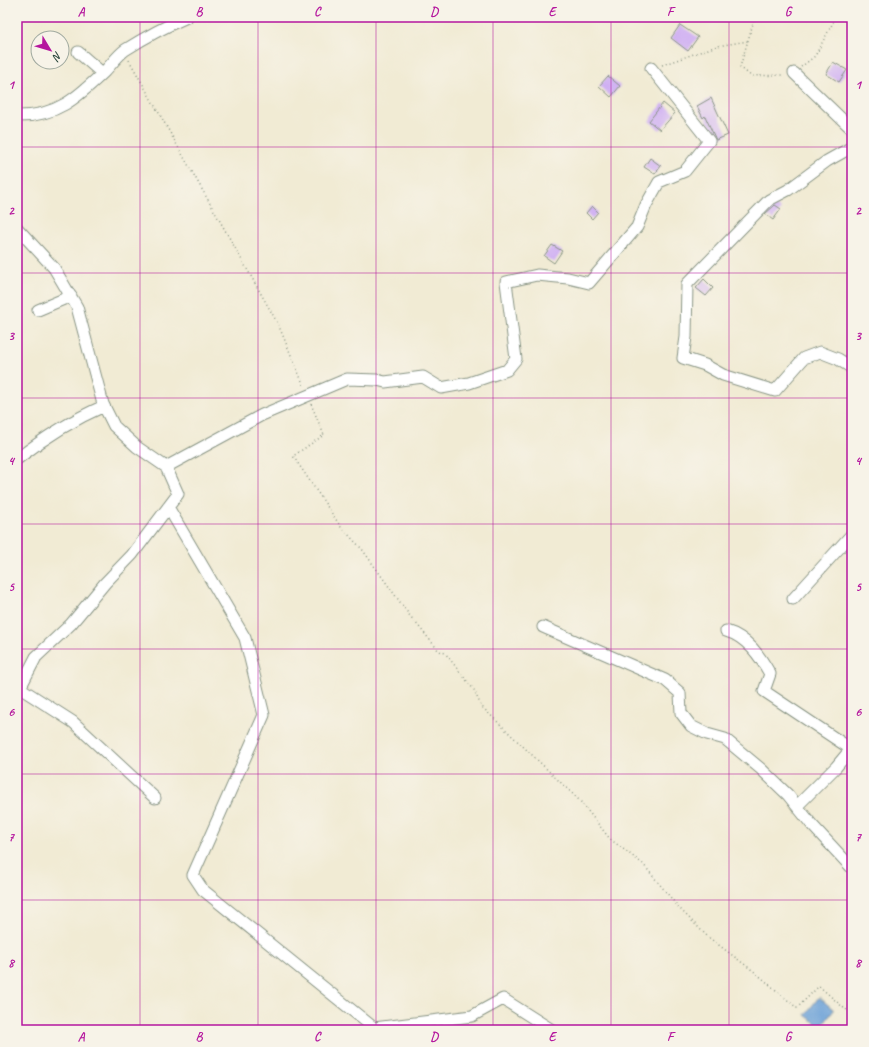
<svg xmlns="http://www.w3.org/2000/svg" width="869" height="1047" font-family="Caveat,sans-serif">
  <rect width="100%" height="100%" fill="#f7f3e8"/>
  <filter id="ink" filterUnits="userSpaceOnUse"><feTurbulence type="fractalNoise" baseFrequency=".025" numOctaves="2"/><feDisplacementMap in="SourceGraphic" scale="8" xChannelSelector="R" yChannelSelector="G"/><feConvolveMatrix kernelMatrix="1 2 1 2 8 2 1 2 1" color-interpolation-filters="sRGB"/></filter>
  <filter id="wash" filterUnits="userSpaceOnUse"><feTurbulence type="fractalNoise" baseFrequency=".012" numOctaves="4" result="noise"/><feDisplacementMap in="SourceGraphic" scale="16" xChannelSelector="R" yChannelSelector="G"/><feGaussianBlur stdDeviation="0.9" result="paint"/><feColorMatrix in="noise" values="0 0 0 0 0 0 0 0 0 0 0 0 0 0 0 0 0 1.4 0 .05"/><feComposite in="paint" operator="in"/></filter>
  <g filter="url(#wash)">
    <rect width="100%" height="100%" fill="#f1ebd4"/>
    <path fill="#6aa0d7" stroke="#446e86" d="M819,997L834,1010L821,1027L805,1015Z"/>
    <g id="blocks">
      <path fill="#cfaff3" d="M680,25L698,37L688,51L671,38Z
        M833,62L847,70L839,82L826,74Z
        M608,76L620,86L611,97L599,86Z
        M711,98L728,135L716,140L705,116L703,118L697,106Z
        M663,103L675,113L660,130L649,121Z
        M650,158L661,166L655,174L644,167Z
        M775,205L781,209L773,220L765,214Z
        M592,206L598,212L592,219L586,213Z
        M552,245L562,251L554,263L544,256Z
        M704,279L713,288L706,296L696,288Z"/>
    </g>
  </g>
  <g filter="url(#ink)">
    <use href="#blocks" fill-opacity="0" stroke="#889484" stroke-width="1"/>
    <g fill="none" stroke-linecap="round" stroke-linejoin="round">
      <g stroke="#889484" stroke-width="13">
        <path id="minor" d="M78,52L102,73
          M794,73L852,129
          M17,116C56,117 77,98 104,72C111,65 117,56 125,50C144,38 166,26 187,17
          M852,147L827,161L788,190L769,200L687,284L686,337L683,358L705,365L723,375L775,391L804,358L820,352L838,359L852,368
          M17,228L54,268L77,307L103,404L114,426L137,447L166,467
          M38,310L71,296
          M17,459C44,438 72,420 104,406
          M168,507L245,638L264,715L193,875L203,890L374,1028L472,1016L503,999L552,1030
          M793,599L852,534
          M543,627L665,680L680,693L681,713L691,726L707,734L725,739L761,769L788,795L812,825L852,868
          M726,631C747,637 760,656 770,674L764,691L851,749L836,767L797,806
          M155,798L73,722L20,688L36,657L71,624L105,583L132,555L178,494L166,467L262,415L347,379L377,380L385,382L423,377L441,388L469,383L507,370L516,359L506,282L537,275L568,278L589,283L637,227L646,205L659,182L685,171L709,141L651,68"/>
      </g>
      <path stroke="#889484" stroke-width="1.5" stroke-dasharray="1 3" stroke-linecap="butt" d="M755,17L740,67L751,76L784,75
        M129,60L278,324L304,386
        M662,65L717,46L748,41
        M801,67L815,56L836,17
        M311,404L324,435L293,456L341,527L362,549L410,616L439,651L445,653L474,690L481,706L580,801L610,839L643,864L680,909L708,937L756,973L797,1008L819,986L846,1010L852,1004"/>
      <use href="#minor" stroke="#fff" stroke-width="11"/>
    </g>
  </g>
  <path fill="none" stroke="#b5179e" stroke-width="1" stroke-opacity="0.55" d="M140,17V1030M258,17V1030M376,17V1030M493,17V1030M611,17V1030M729,17V1030M17,147H852M17,273H852M17,398H852M17,524H852M17,649H852M17,774H852M17,900H852"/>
  <rect width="869" height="1047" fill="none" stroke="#f7f3e8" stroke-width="44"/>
  <g transform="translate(50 50) rotate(128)"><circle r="19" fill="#f7f3e8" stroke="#a1aaa0"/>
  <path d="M0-3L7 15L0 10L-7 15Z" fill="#b5179e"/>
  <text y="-6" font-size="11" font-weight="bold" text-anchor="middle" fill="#1f3d34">N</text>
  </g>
  <rect x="22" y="22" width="825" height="1003" fill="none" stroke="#b5179e" stroke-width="1.5"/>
  <g font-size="13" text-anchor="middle" font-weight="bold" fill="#b5179e">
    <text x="81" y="16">A</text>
    <text x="199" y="16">B</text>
    <text x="317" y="16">C</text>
    <text x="434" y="16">D</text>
    <text x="552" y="16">E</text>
    <text x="670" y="16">F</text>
    <text x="788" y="16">G</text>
    <text x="11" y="89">1</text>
    <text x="858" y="89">1</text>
    <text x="11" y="215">2</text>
    <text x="858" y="215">2</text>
    <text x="11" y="340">3</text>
    <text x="858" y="340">3</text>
    <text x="11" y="465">4</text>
    <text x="858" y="465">4</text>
    <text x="11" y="591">5</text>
    <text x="858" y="591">5</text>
    <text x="11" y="716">6</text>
    <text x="858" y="716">6</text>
    <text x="11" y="841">7</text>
    <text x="858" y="841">7</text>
    <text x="11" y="967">8</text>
    <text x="858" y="967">8</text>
    <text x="81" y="1041">A</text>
    <text x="199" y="1041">B</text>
    <text x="317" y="1041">C</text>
    <text x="434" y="1041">D</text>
    <text x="552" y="1041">E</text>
    <text x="670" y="1041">F</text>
    <text x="788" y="1041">G</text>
  </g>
</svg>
